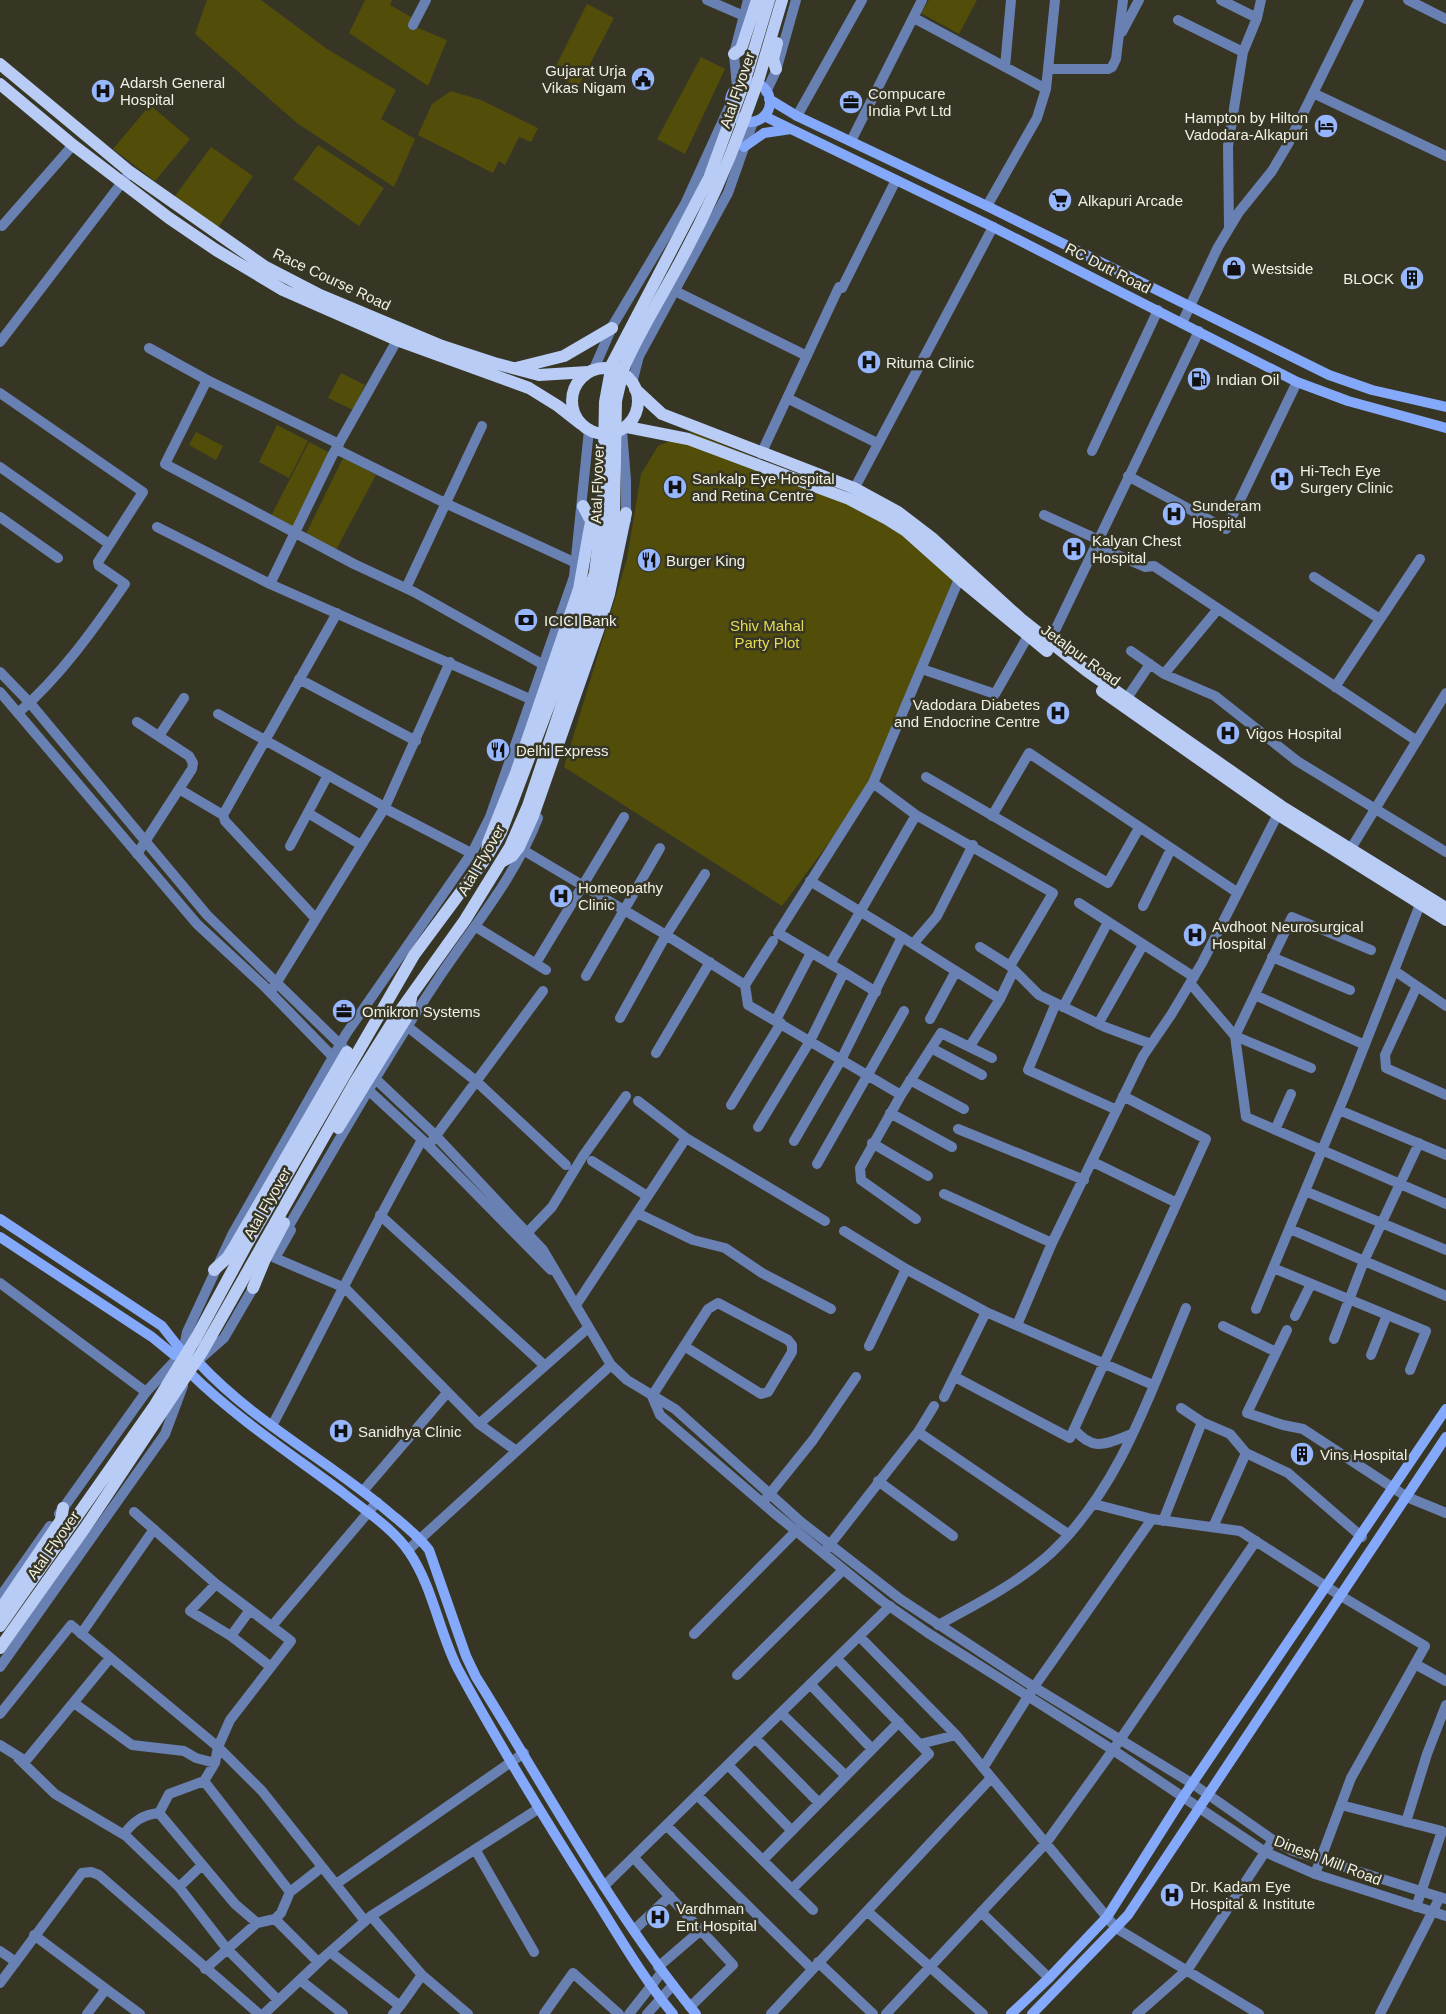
<svg xmlns="http://www.w3.org/2000/svg" width="1446" height="2014" font-family="Helvetica,sans-serif">
  <rect width="100%" height="100%" fill="#373625"/>
  <path fill="#524e0a" d="M207,0H261L327,49L396,90L381,119L415,139L394,187L297,123L195,34Z
    M365,0H392L390,5L413,18L411,25L447,40L428,86L349,33Z
    M929,0H977L959,34L921,13Z
    M587,4L614,18L578,87L552,74Z
    M701,57L725,69L685,154L657,139Z
    M451,91L481,100L538,128L531,142L519,137L505,165L499,161L493,173L418,135L432,104Z
    M150,105L190,139L155,181L113,149Z
    M318,145L384,188L359,226L293,179Z
    M211,147L253,176L217,229L175,196Z
    M341,373L365,385L353,410L328,398Z
    M277,425L308,441L289,478L259,462Z
    M196,432L223,446L216,460L189,445Z
    M692,432L857,500L962,576L873,783L782,906L564,767L627,559L641,474L658,446Z
    M309,442L332,454L295,529L271,516Z
    M343,458L376,475L336,550L306,534Z"/>
  <g fill="none" stroke-linecap="round" stroke-linejoin="round">
    <path stroke="#6980b3" stroke-width="10" d="M707,0L744,16
      M1221,0L1257,18
      M1408,0L1446,19
      M914,18L1046,89
      M1178,20L1243,52
      M413,25L426,0
      M1122,32L1139,0
      M1005,67L1011,0
      M1048,69H1108L1112,67L1116,59L1123,0
      M1313,93L1446,156
      M797,116L862,0
      M851,141L922,0
      M987,206L1037,118L1046,89L1055,0
      M2,226L73,145
      M1229,227L1228,146L1243,52L1257,18L1261,0
      M842,288L896,180
      M677,292L807,356
      M1182,323L1218,247L1239,212L1272,171L1288,144L1359,0
      M0,342L130,172
      M149,348L207,380L339,444
      M207,380L165,464L354,564L414,592L542,664
      M0,393L143,492L98,562L99,566L125,584C94,629 60,677 18,713
      M787,398L877,443
      M336,449L445,503L576,563
      M1092,451L1158,310
      M761,454L839,287
      M0,467L109,544
      M1128,476L1226,529L1297,382
      M852,493L993,227
      M1044,515L1099,540
      M0,517L58,558
      M157,527L270,584L530,699
      M1097,546L1145,567L1154,566L1417,741
      M1314,577L1380,619
      M270,584L333,454L400,335
      M406,588L482,426
      M1047,647L1199,331
      M1131,651L1164,674L1218,609
      M922,669L995,694L1032,629
      M1164,674L1215,696L1297,761L1446,852
      M299,679L416,741
      M1335,687L1420,559
      M1127,698L1150,664
      M218,714L385,807
      M159,736L184,698
      M926,777L1108,883L1139,828
      M873,783L916,815L1053,893L1010,966
      M179,789L223,815
      M384,808L471,853
      M308,813L361,845
      M992,816L1029,753L1238,893
      M290,846L328,775
      M523,850L666,935L745,985
      M137,854L192,769L193,763L189,756L137,722
      M1347,855L1446,693
      M810,881L902,937
      M1079,903L1194,977
      M1143,906L1171,849
      M316,919L225,821L223,815L337,613
      M476,927L546,970
      M773,941L745,985L748,1005L901,1095
      M913,944L937,916L973,845
      M980,947L1010,966L1039,995L1105,1027L1151,1044
      M1371,950L1292,917L1235,1036L1246,1117L1446,1204
      M1272,957L1350,990
      M536,963L624,817
      M830,964L916,815
      M1395,971L1446,1006
      M844,972L876,992
      M586,976L660,848
      M1190,983L1235,1036L1311,1068
      M1417,986L1385,1055L1386,1068L1446,1095
      M272,990L385,807L450,662
      M1255,995L1365,1045
      M1056,1003L1028,1070L1117,1110
      M1063,1007L1108,922
      M620,1018L666,935L705,874
      M930,1019L956,971
      M776,1020L811,953
      M1098,1024L1143,945
      M408,1027L476,1081L566,1165
      M970,1046L1000,999
      M931,1048L982,1075
      M656,1053L710,962
      M910,1080L964,1109
      M638,1101L686,1138L825,1221
      M731,1105L781,1023
      M1339,1110L1446,1155
      M890,1113L952,1147
      M758,1127L810,1041L844,972L778,933L873,783L962,572
      M958,1129L1084,1180
      M1275,1130L1291,1094
      M432,1141L543,991
      M794,1141L841,1060L902,937L1000,999L1014,970
      M872,1143L928,1176
      M592,1161L647,1196
      M1093,1162L1177,1203
      M817,1164L904,1011
      M1305,1191L1446,1250
      M944,1194L1052,1243
      M637,1213L693,1240L725,1248L762,1273L831,1309
      M380,1215L544,1365
      M916,1219L861,1180L860,1168L901,1095L941,1033L992,1058
      M1290,1229L1446,1296
      M291,1230L275,1258L345,1288L479,1424L515,1450
      M844,1231L906,1269L986,1312L1153,1385
      M527,1233L552,1207L583,1156L626,1096
      M1273,1268L1426,1331L1410,1370
      M0,1283L146,1392
      M576,1305L686,1138
      M1256,1309L1347,1090L1423,897
      M1295,1316L1311,1284
      M1017,1325L1052,1243L1143,1056L1171,1015L1202,963L1281,808
      M1223,1326L1276,1352
      M1287,1330L1247,1413L1283,1425L1303,1429L1407,1497L1446,1513
      M1334,1339L1364,1261L1419,1143
      M869,1346L906,1269
      M1371,1355L1387,1315
      M955,1377L1070,1438L1206,1139L1123,1096
      M652,1396L708,1309L718,1303L788,1340L792,1345V1352L768,1392L761,1394L684,1346
      M944,1397L986,1312
      M1181,1408L1202,1422
      M479,1424L588,1328
      M272,1426C322,1331 369,1234 422,1140
      M1074,1429C1094,1453 1107,1443 1132,1434
      M918,1432L1068,1534
      M878,1481L953,1536
      M363,1491L447,1393
      M764,1501L813,1440L856,1377
      M1094,1504L1152,1519L1240,1531L1341,1596L1425,1646L1351,1778L1315,1874
      M134,1512L216,1584L291,1641L230,1720L218,1747L262,1791L365,1921
      M1163,1521L1202,1422L1230,1434L1246,1453L1288,1473L1362,1537
      M1213,1527L1246,1453
      M408,1550L611,1365
      M825,1551L918,1432L934,1406
      M216,1584L190,1611L231,1636L271,1667
      M938,1625C977,1604 1018,1583 1051,1553C1120,1488 1150,1393 1186,1308
      M272,1626L377,1502
      M81,1634L154,1529
      M694,1634L796,1531
      M231,1636L250,1610
      M860,1637L956,1735L1116,1928L1259,2014
      M1415,1664L1446,1681
      M737,1675L843,1570
      M811,1685L872,1749
      M74,1703L132,1745L184,1751L196,1758L215,1763
      M0,1714L71,1625L218,1747L215,1763L204,1781
      M782,1714L846,1776
      M756,1739L819,1803
      M920,1744L956,1735
      M0,1745L24,1760L28,1758L110,1658
      M18,1758L55,1794L126,1836L179,1887L201,1866
      M729,1766L792,1831
      M983,1768L1034,1687L1152,1519
      M698,1796L813,1910
      M1341,1805L1442,1831L1416,1907
      M159,1813L169,1794L204,1781L290,1892L281,1913L275,1919
      M159,1813L235,1904L257,1923L275,1919L318,1962
      M1406,1822L1427,1754L1446,1705
      M667,1826L812,1969
      M124,1834C134,1821 142,1815 159,1813
      M475,1849L534,1952
      M634,1858L733,1965L690,2007
      M763,1860L899,1722
      M336,1884L524,1753
      M604,1886L890,1606
      M179,1887L227,1949L278,2000
      M792,1889L929,1754L837,1659
      M290,1892L322,1867
      M867,1911L983,2014
      M981,1912L1049,1978
      M371,1916L422,1975L468,2014
      M634,1930L670,1896
      M34,1935L106,1989L87,2014
      M0,1951L16,1962
      M330,1952L400,2006L422,1975
      M818,1962L873,2014
      M658,1967L701,1930
      M205,1969L257,1923
      M300,1980L343,2014
      M0,1983L82,1873L91,1872L99,1875L259,2014
      M106,1989L140,2014
      M264,2014L323,1958L371,1916L538,1809
      M393,2014L400,2006
      M544,2014L573,1973L619,2014
      M771,2014L991,1778
      M886,2014L1046,1843L1113,1750L1256,1541
      M1137,2014L1188,1969L1273,1840
      M1380,2014L1440,1897"/>
    <path stroke="#6980b3" stroke-width="10" d="M737,87L734,54L748,0
      M766,92L776,71L796,0
      M593,371L613,325L685,204L730,105
      M632,383L639,356L728,193L753,122
      M622,431L626,480V520
      M0,672L30,703L207,915L352,1056
      M0,692L197,924L264,986L336,1060
      M366,1070L436,1136L543,1250L611,1365L627,1380L675,1409L801,1522L900,1599L1034,1687L1193,1784L1273,1840L1293,1851L1446,1899
      M365,1087L429,1146L551,1270
      M283,1236C334,1149 384,1060 440,976C475,924 515,877 538,818
      M184,1347L187,1332L232,1235L346,1034L473,851L490,817L574,577L589,430
      M200,1359L224,1338L256,1283
      M652,1396L660,1415L774,1513L882,1601L928,1633L1113,1750L1265,1852L1315,1874L1446,1916
      M59,1514L146,1392L173,1363
      M0,1597L50,1526
      M0,1667L165,1434L183,1386
      M629,2014L662,1972
      M647,2014L673,1985"/>
    <path stroke="#85a9fa" stroke-width="10" d="M730 102a20 20 0 1 1 40 0a20 20 0 1 1-40 0Z
      M769,99L797,116L987,206L1329,375L1372,390L1446,407
      M764,116L993,227L1297,382L1348,401L1446,428
      M744,147L764,133L791,129
      M0,1219L162,1326L180,1349
      M0,1237L152,1337L174,1355
      M199,1363C253,1421 325,1459 385,1509C400,1522 417,1534 429,1550L466,1656L476,1677C547,1790 611,1911 696,2014
      M190,1373C236,1418 291,1454 342,1492C364,1510 393,1528 409,1552C433,1587 439,1632 458,1669C500,1747 546,1821 593,1895C619,1936 642,1977 673,2014
      M1011,2014L1049,1978L1107,1917L1183,1797L1446,1409
      M1032,2014L1128,1915L1446,1437"/>
    <path stroke="#b8ccf6" stroke-width="12" d="M734,54L741,49L757,0
      M0,64L130,172L264,266L320,295L442,346L494,363L539,375L588,372
      M776,69L773,59L777,43
      M745,80L769,0
      M758,81L782,0
      M0,84L73,145L169,218L216,250L283,290L397,340L529,388L558,406L581,424
      M624,367C637,337 653,311 669,282C697,232 722,180 742,125
      M516,368L564,356L612,328
      M572 401a33 33 0 1 1 66 0a33 33 0 1 1-66 0Z
      M635,389L662,414L854,488L898,512L932,538L1021,619L1087,671L1281,806L1446,908
      M627,427L688,439L849,499L887,519L906,531L962,581L1047,651
      M1102,691L1277,814L1446,920
      M486,858L488,843L516,773L579,589L591,521L583,506
      M501,862L512,856L519,847L533,816L598,630L609,594L626,513
      M214,1270L227,1258L233,1249
      M253,1288L265,1259
      M0,1610L61,1520L63,1508"/>
    <path stroke="#b8ccf6" stroke-width="12" d="M742,125L758,81
      M338,1128L408,1015L411,998
      M233,1249L347,1052
      M265,1259L284,1223
      M0,1626L155,1405L196,1338L248,1242L414,955L486,858L501,832L549,705L595,573L603,505L605,402L612,364L709,178L745,80
      M0,1648L85,1528L202,1352L355,1082L395,1018L465,920L510,847L528,806L604,579L614,515L616,401L624,367"/>
  </g>
  <defs>
    <g id="civic-disc" transform="scale(1.25)"><circle r="9.5" fill="#96b6fd" stroke="#373625"/><path d="M-.6-6.5H3V-4.5H.6V-3L4-1V1h2V6H-6V1h2V-1L-.6-3ZM-1.2 2.5V6h2.4V2.5Z" fill="#111"/></g>
    <g id="hospital-disc" transform="scale(1.25)"><circle r="9.5" fill="#96b6fd" stroke="#373625"/><path d="M-5-5h3v3.5h4V-5h3V5h-3V1.5h-4V5h-3Z" fill="#111"/></g>
    <g id="office-disc" transform="scale(1.25)"><circle r="9.5" fill="#96b6fd" stroke="#373625"/><path d="M-6-3h4V-5.5h4V-3h4V5H-6ZM-1-4.5V-3h2v-1.5ZM-6 0V1H6V0Z" fill="#111"/></g>
    <g id="hotel-disc" transform="scale(1.25)"><circle r="9.5" fill="#96b6fd" stroke="#373625"/><path d="M-6-4.5h1.5V1H6V5H4.5V3h-9V5H-6ZM-4 0a1.8 1.8 0 1 1 3.6 0ZM.5 0V-2.5h3Q6-2.5 6 0Z" fill="#111"/></g>
    <g id="supermarket-disc" transform="scale(1.25)"><circle r="9.5" fill="#96b6fd" stroke="#373625"/><path d="M-6-5.5h2.5l.6 2H6L4.5 2H-2.5L-4.4-4H-6ZM-1.5 3.2a1.3 1.3 0 1 0 .1 0ZM3 3.2a1.3 1.3 0 1 0 .1 0Z" fill="#111"/></g>
    <g id="shop-disc" transform="scale(1.25)"><circle r="9.5" fill="#96b6fd" stroke="#373625"/><path d="M-5-2.5h2.3a2.7 3.5 0 0 1 5.4 0H5L5.5 6h-11ZM-1.5-2.5h3a1.5 2.3 0 0 0-3 0Z" fill="#111"/></g>
    <g id="building-disc" transform="scale(1.25)"><circle r="9.5" fill="#96b6fd" stroke="#373625"/><path d="M-4-6H4V6H1V3H-1V6H-4ZM-2.5-4.3h1.7v1.8h-1.7ZM.8-4.3h1.7v1.8H.8ZM-2.5-1h1.7V.8h-1.7ZM.8-1h1.7V.8H.8Z" fill="#111"/></g>
    <g id="fuel-disc" transform="scale(1.25)"><circle r="9.5" fill="#96b6fd" stroke="#373625"/><path d="M-5.5-6h7V0h2V4h1.3V-2.5L3-4.5l.8-.8L6-3V5H2.5V1h-1V6h-7ZM-4.2-4.7v3.2H.2V-4.7Z" fill="#111"/></g>
    <g id="restaurant-disc" transform="scale(1.25)"><circle r="9.5" fill="#96b6fd" stroke="#373625"/><path d="M-5-6h1v4h1v-4h1v4h1v-4h1v5L-1.5 .5V6h-2V.5L-5-1ZM5-6V6H3V1.5H1.5Q1.5-4 5-6Z" fill="#111"/></g>
    <g id="bank-disc" transform="scale(1.25)"><circle r="9.5" fill="#96b6fd" stroke="#373625"/><path d="M-6-4H6V4H-6ZM0-2.3a2.3 2.3 0 1 0 0 4.6a2.3 2.3 0 1 0 0-4.6Z" fill="#111"/></g>
  </defs>
  <g fill-rule="evenodd">
    <use href="#civic-disc" x="643" y="79"/>
    <use href="#hospital-disc" x="103" y="91"/>
    <use href="#office-disc" x="851" y="102"/>
    <use href="#hotel-disc" x="1326" y="126"/>
    <use href="#supermarket-disc" x="1060" y="200"/>
    <use href="#shop-disc" x="1234" y="268"/>
    <use href="#building-disc" x="1412" y="278"/>
    <use href="#hospital-disc" x="869" y="362"/>
    <use href="#fuel-disc" x="1199" y="379"/>
    <use href="#hospital-disc" x="1282" y="479"/>
    <use href="#hospital-disc" x="675" y="487"/>
    <use href="#hospital-disc" x="1174" y="514"/>
    <use href="#hospital-disc" x="1074" y="549"/>
    <use href="#restaurant-disc" x="649" y="560"/>
    <use href="#bank-disc" x="526" y="620"/>
    <use href="#hospital-disc" x="1058" y="713"/>
    <use href="#hospital-disc" x="1228" y="733"/>
    <use href="#restaurant-disc" x="498" y="750"/>
    <use href="#hospital-disc" x="561" y="896"/>
    <use href="#hospital-disc" x="1195" y="935"/>
    <use href="#office-disc" x="344" y="1011"/>
    <use href="#hospital-disc" x="341" y="1431"/>
    <use href="#building-disc" x="1302" y="1454"/>
    <use href="#hospital-disc" x="1172" y="1895"/>
    <use href="#hospital-disc" x="658" y="1917"/>
  </g>
  <g text-anchor="middle" dominant-baseline="central" stroke-width="5" stroke-linejoin="round" paint-order="stroke">
    <g font-size="15" fill="#f0f0e6" stroke="#373625" text-anchor="start">
      <text x="626" y="70" text-anchor="end">Gujarat Urja<tspan x="626" dy="17">Vikas Nigam</tspan></text>
      <text x="120" y="82">Adarsh General<tspan x="120" dy="17">Hospital</tspan></text>
      <text x="868" y="93">Compucare<tspan x="868" dy="17">India Pvt Ltd</tspan></text>
      <text x="1308" y="117" text-anchor="end">Hampton by Hilton<tspan x="1308" dy="17">Vadodara-Alkapuri</tspan></text>
      <text x="1078" y="200">Alkapuri Arcade</text>
      <text x="1252" y="268">Westside</text>
      <text x="1394" y="278" text-anchor="end">BLOCK</text>
      <text x="886" y="362">Rituma Clinic</text>
      <text x="1216" y="379">Indian Oil</text>
      <text x="1300" y="470">Hi-Tech Eye<tspan x="1300" dy="17">Surgery Clinic</tspan></text>
      <text x="692" y="478">Sankalp Eye Hospital<tspan x="692" dy="17">and Retina Centre</tspan></text>
      <text x="1192" y="505">Sunderam<tspan x="1192" dy="17">Hospital</tspan></text>
      <text x="1092" y="540">Kalyan Chest<tspan x="1092" dy="17">Hospital</tspan></text>
      <text x="666" y="560">Burger King</text>
      <text x="544" y="620">ICICI Bank</text>
      <text x="1040" y="704" text-anchor="end">Vadodara Diabetes<tspan x="1040" dy="17">and Endocrine Centre</tspan></text>
      <text x="1246" y="733">Vigos Hospital</text>
      <text x="516" y="750">Delhi Express</text>
      <text x="578" y="887">Homeopathy<tspan x="578" dy="17">Clinic</tspan></text>
      <text x="1212" y="926">Avdhoot Neurosurgical<tspan x="1212" dy="17">Hospital</tspan></text>
      <text x="362" y="1011">Omikron Systems</text>
      <text x="358" y="1431">Sanidhya Clinic</text>
      <text x="1320" y="1454">Vins Hospital</text>
      <text x="1190" y="1886">Dr. Kadam Eye<tspan x="1190" dy="17">Hospital &amp; Institute</tspan></text>
      <text x="676" y="1908">Vardhman<tspan x="676" dy="17">Ent Hospital</tspan></text>
    </g>
    <g font-size="15" fill="#f0f0e6" stroke="#373625">
      <text transform="translate(737 90) rotate(-71)">Atal Flyover</text>
      <text transform="translate(1108 268) rotate(27)">RC Dutt Road</text>
      <text transform="translate(332 279) rotate(25)">Race Course Road</text>
      <text transform="translate(597 484) rotate(-88)">Atal Flyover</text>
      <text transform="translate(1081 655) rotate(36)">Jetalpur Road</text>
      <text transform="translate(481 860) rotate(-60)">Atal Flyover</text>
      <text transform="translate(267 1203) rotate(-60)">Atal Flyover</text>
      <text transform="translate(53 1545) rotate(-55)">Atal Flyover</text>
      <text transform="translate(1328 1860) rotate(21)">Dinesh Mill Road</text>
    </g>
    <g font-size="15" fill="#e2db53" stroke="#373625">
      <text x="767" y="625">Shiv Mahal<tspan x="767" dy="17">Party Plot</tspan></text>
    </g>
  </g>
</svg>
